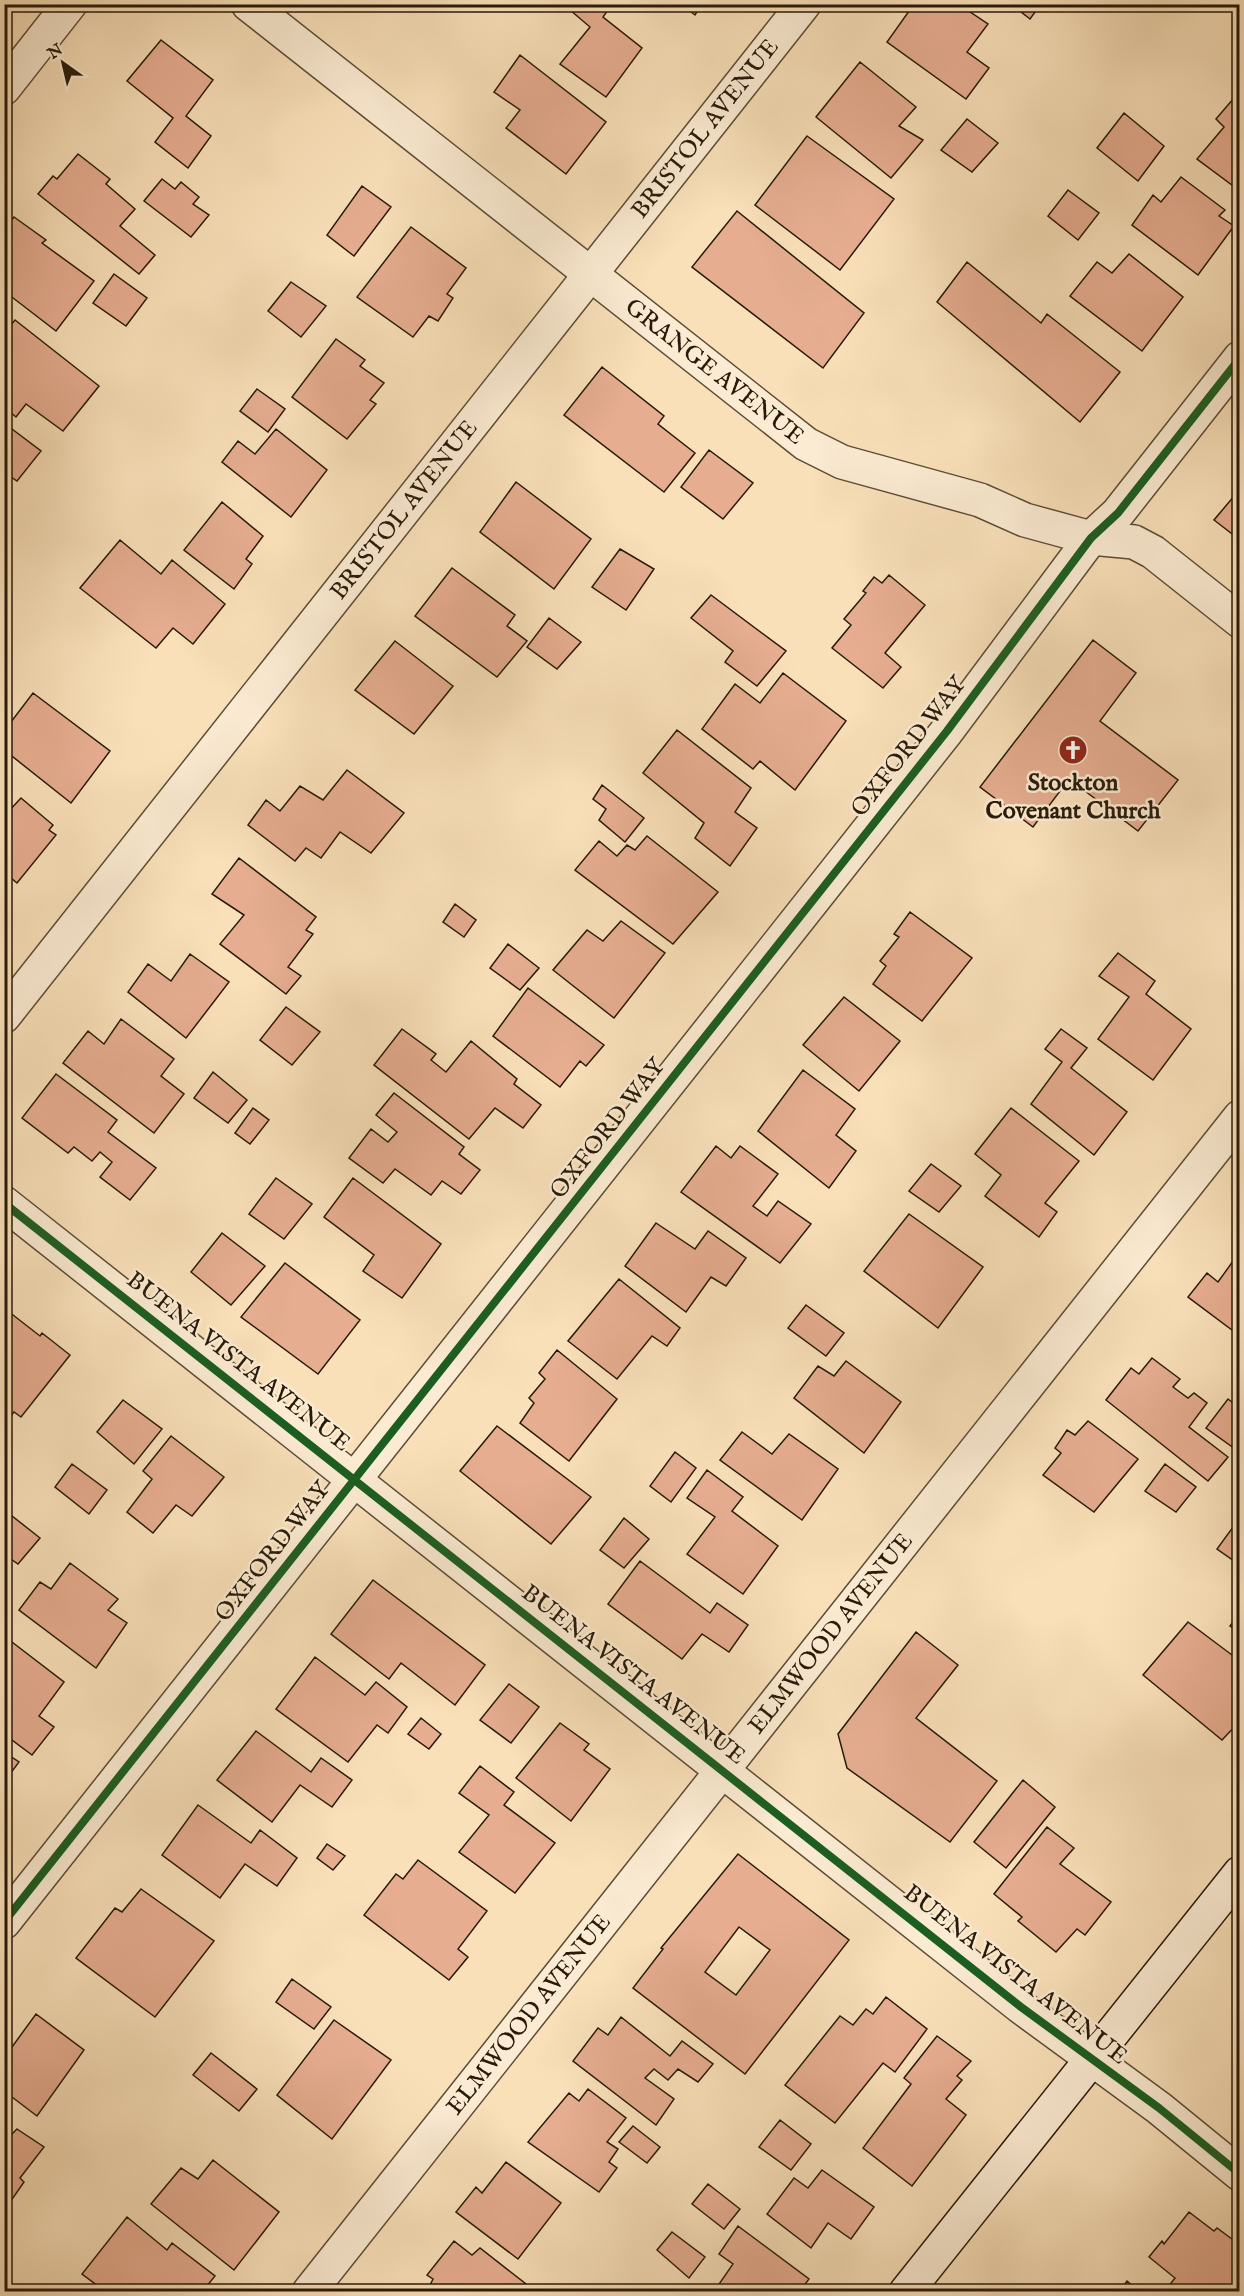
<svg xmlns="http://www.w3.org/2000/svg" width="1244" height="2296" font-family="'IM FELL English',serif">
  <rect width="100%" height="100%" fill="#f9e0b9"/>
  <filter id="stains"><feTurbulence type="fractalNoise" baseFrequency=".00333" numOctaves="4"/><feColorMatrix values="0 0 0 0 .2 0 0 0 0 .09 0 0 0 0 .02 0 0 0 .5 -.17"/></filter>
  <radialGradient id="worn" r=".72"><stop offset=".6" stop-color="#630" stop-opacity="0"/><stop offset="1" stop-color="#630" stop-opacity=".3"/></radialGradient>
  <path fill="#e6ad90" stroke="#281a09" stroke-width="1.5" fill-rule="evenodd" d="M563,4H612L603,17L642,48L606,97L560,64L590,27Z
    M681,4H702L695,15Z
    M914,4H958L988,24L967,52L989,68L966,99L887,42Z
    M1011,4H1041L1030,19Z
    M161,40L213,80L186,116L211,136L188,168L155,142L173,118L127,81Z
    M520,55L606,122L566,174L506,128L520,110L494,92Z
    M860,62L916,107L899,126L923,140L891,178L816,117Z
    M1240,91V191L1197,159L1224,127L1216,119Z
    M1124,113L1164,146L1138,181L1097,148Z
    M967,119L998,143L972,172L941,150Z
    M807,136L894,199L840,270L755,205Z
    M78,154L110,179L106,184L135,209L120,226L155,255L139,274L38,194L53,176L57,179Z
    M1181,177L1225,210L1219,216L1234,226L1198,275L1132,225L1153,195L1161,202Z
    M162,179L175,189L181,182L199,197L193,204L209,215L191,237L144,201Z
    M362,186L391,207L354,256L327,235Z
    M1068,190L1099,213L1078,240L1048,216Z
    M737,211L864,313L823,368L692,267Z
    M14,217L46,240L42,243L94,281L56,331L4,291V229Z
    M411,227L466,268L447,294L453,298L438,321L429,316L413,337L357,297Z
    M1129,254L1183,297L1142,351L1070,296L1097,262L1112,273Z
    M967,262L1041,323L1047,314L1120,372L1080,422L937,302Z
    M114,274L147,298L126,326L93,303Z
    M291,282L326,306L301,337L268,311Z
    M15,320L99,386L63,431L26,404L16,417L4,407V333Z
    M336,339L365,360L360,366L384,383L370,400L376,404L347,439L292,397Z
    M602,367L664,416L658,424L695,453L664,492L564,415Z
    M257,389L285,409L268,432L240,411Z
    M4,423L41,451L17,481L4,472Z
    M276,429L327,470L291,517L222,462L238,441L255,454Z
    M709,450L753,483L723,519L681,487Z
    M516,482L591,539L554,589L480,532Z
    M1240,489V540L1214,520Z
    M222,502L263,536L246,559L252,564L234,589L184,550Z
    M120,540L161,574L172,560L225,604L193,644L173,628L156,648L80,588Z
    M620,549L654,569L626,610L592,587Z
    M452,568L515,615L507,626L527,641L497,677L415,616Z
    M889,575L925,605L885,653L901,667L883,688L832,648L851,625L844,619L866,593L863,591L874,577L882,583Z
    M711,595L786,651L757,686L725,662L733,651L691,618Z
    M549,618L581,642L557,669L527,647Z
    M1093,640L1136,673L1100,721L1178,780L1138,831L1069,779L1033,827L980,787Z
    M395,641L453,686L414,734L355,690Z
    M783,673L846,721L795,790L760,761L753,769L702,729L735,684L760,703Z
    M33,693L110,751L71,803L8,753L4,757V717L11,722Z
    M677,730L751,788L735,812L757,828L730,866L695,838L704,823L643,773Z
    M347,770L404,813L371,853L340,832L321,858L306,848L295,861L248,825L266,800L280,811L300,786L323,800Z
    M602,785L644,818L625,842L599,820L606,809L593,799Z
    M21,798L53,825L49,830L56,835L17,883L11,878L5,885L4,811L7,813Z
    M647,836L718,892L673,944L575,870L599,841L617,856L627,845L635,850Z
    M239,858L316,917L306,930L313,934L288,967L301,976L286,994L220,944L244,915L212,894Z
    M455,904L476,920L464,937L443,922Z
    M910,912L972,958L922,1021L873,984L886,966L880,961L899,937L894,934Z
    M621,921L665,953L614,1018L553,970L587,930L603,941Z
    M508,944L539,968L520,990L490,968Z
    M1118,953L1155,981L1146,994L1191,1029L1153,1080L1098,1039L1129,997L1099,976Z
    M190,954L229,982L186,1038L128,992L148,964L171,981Z
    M528,988L604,1045L586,1066L580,1061L560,1087L493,1036Z
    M844,997L900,1041L859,1091L803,1045Z
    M286,1007L320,1032L292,1065L260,1040Z
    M121,1019L174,1059L161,1076L184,1094L154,1133L63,1063L88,1031L104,1044Z
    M402,1029L436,1054L431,1060L446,1072L471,1041L517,1079L514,1084L541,1105L523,1128L495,1108L469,1139L374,1065Z
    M1061,1029L1087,1048L1071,1068L1127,1112L1094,1155L1031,1104L1062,1062L1045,1049Z
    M803,1070L855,1109L836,1135L856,1151L829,1188L758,1131Z
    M213,1072L247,1100L228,1123L194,1098Z
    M56,1074L117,1120L108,1132L156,1168L130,1200L100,1177L112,1162L100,1152L92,1161L74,1147L68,1153L22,1118Z
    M394,1093L464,1147L459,1154L480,1170L461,1194L442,1181L431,1195L395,1169L383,1183L349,1158L371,1129L388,1142L397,1132L376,1115Z
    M253,1108L269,1120L250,1144L235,1133Z
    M1011,1108L1079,1161L1045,1203L1057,1212L1039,1237L985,1196L1001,1175L975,1154Z
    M716,1146L731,1158L740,1146L778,1174L753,1206L767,1216L778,1201L811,1224L780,1263L681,1192Z
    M931,1164L961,1186L939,1212L909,1191Z
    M276,1178L312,1204L284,1239L249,1214Z
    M353,1178L441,1244L402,1298L363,1271L374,1255L324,1217Z
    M909,1214L983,1267L938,1328L864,1271Z
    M656,1223L695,1249L708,1231L746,1258L726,1286L711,1277L686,1312L625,1266Z
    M222,1233L265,1266L231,1305L191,1272Z
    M1240,1246V1336L1188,1297L1207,1273L1218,1282L1236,1257L1233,1255Z
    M285,1263L360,1320L318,1374L241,1317Z
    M619,1279L680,1328L667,1346L652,1336L617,1379L568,1341Z
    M806,1305L844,1333L826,1356L788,1328Z
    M4,1308L40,1336L42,1333L70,1355L21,1417L14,1412L6,1422L4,1421Z
    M557,1350L617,1399L569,1461L520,1423L534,1403L529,1398L545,1379L539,1373Z
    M1152,1358L1180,1379L1173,1387L1188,1398L1194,1393L1207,1403L1189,1427L1228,1457L1208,1481L1106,1400L1131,1368L1139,1374Z
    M846,1361L901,1402L864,1453L794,1398L818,1366L834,1376Z
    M1228,1399L1240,1408V1449L1238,1451L1206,1428Z
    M123,1400L162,1429L134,1464L97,1432Z
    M1088,1421L1138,1459L1094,1512L1043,1475L1061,1453L1055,1448L1067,1430L1075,1435Z
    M497,1426L591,1497L551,1544L460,1471Z
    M742,1432L772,1454L789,1434L838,1469L802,1520L720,1460Z
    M171,1436L224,1477L192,1516L176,1505L153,1533L127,1512L152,1479L143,1471Z
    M675,1452L696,1468L671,1502L650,1486Z
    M72,1464L107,1490L89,1514L55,1487Z
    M1165,1464L1196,1487L1176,1512L1145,1491Z
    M707,1470L743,1497L732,1511L778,1546L743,1594L687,1554L715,1517L687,1498Z
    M7,1512L40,1538L18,1564L4,1554V1514Z
    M624,1518L649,1539L624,1568L600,1550Z
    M1236,1523L1240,1525V1565L1217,1549Z
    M640,1561L710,1613L717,1603L748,1625L729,1652L702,1634L682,1659L608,1604Z
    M70,1563L118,1599L108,1610L127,1623L96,1668L19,1610L40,1582L51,1589Z
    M373,1580L485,1665L455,1705L401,1663L389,1679L331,1634Z
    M1240,1613V1632L1230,1626Z
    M1188,1622L1240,1661V1721L1222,1740L1143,1675Z
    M916,1632L958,1665L916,1718L997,1781L950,1842L847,1768L838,1734Z
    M8,1639L64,1682L39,1716L54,1727L32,1755L4,1734V1644Z
    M315,1657L365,1695L376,1682L407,1707L388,1733L377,1725L348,1762L276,1709Z
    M509,1684L539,1707L511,1743L480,1720Z
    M421,1718L441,1734L429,1749L408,1734Z
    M560,1723L589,1744L584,1750L610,1769L571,1821L516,1778Z
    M256,1731L311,1772L321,1758L352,1780L332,1807L300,1785L272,1822L217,1780Z
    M4,1752L19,1762L4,1782Z
    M480,1766L514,1792L504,1805L555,1843L515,1893L459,1852L489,1815L459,1793Z
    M1023,1780L1055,1807L1006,1868L974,1842Z
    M198,1805L251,1843L260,1830L297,1858L277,1886L245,1864L220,1898L162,1855Z
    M1047,1827L1074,1848L1060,1864L1111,1902L1085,1935L1077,1929L1056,1952L1018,1921L1022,1917L994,1894Z
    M327,1844L345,1856L333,1870L317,1858Z
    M738,1854L849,1940L745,2074L633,1988L663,1949L661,1948ZM739,1927L770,1950L736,1995L705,1972Z
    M418,1860L487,1911L458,1949L468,1957L449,1980L364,1915L396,1874L403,1879Z
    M141,1889L214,1941L155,2017L76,1958L115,1908L122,1912Z
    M292,1979L331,2007L314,2029L276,2002Z
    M886,1997L927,2029L895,2072L883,2063L835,2123L785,2085L840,2016L853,2025L866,2009L873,2014Z
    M36,2014L84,2050L37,2116L4,2091V2058Z
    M621,2017L670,2056L682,2041L713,2064L698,2082L678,2069L668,2080L654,2069L645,2078L674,2099L656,2125L573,2061L598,2028L608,2035Z
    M334,2020L391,2060L332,2139L277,2095Z
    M937,2036L971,2061L957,2076L962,2080L946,2099L966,2115L912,2186L863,2148L911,2084L904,2078Z
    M211,2053L257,2089L239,2111L193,2075Z
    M588,2089L626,2118L607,2142L618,2149L609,2162L617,2168L599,2192L528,2142L569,2093L579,2101Z
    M780,2120L811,2144L791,2170L759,2147Z
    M633,2126L660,2147L647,2163L619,2142Z
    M17,2129L44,2147L20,2178L24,2182L8,2205L4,2202V2134L9,2137Z
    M213,2160L279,2212L234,2270L151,2204L181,2168L198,2179Z
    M506,2162L561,2203L518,2259L456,2212L476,2187L482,2193Z
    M822,2170L874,2207L851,2239L828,2223L811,2248L767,2214L794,2178L808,2188Z
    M708,2184L740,2209L724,2229L692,2204Z
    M1189,2212L1214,2231L1217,2228L1240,2245L1237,2252L1240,2254V2281L1231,2292H1164L1175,2278L1149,2257L1162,2241L1164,2244Z
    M127,2217L167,2250L172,2243L215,2276L202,2292H106L82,2274Z
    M738,2226L809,2279L799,2292H717L715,2290L733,2264L719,2254Z
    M672,2232L705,2257L689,2278L657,2250Z
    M454,2241L472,2255L480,2248L526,2284L521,2292H431L428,2289L433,2279L427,2275Z
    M1127,2281L1140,2292H1119Z"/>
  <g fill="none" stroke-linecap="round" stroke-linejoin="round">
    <g stroke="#5c4c35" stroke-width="36">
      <g id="street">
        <path id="s1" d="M248,4L806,444L842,462L980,500L1025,520L1091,538L1134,542L1153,552L1240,621"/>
        <path d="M4,88L70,4"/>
        <path id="s2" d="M4,1016L804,4"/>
        <path d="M4,1203L1021,2007L1159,2108L1240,2174"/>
        <path d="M4,1922L947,731L1091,538L1118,513L1240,358"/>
        <path id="s3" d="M309,2292L1240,1117"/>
      </g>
    </g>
    <g stroke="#281a09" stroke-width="36">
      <path id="secondary" d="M906,2292L1240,1873"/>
    </g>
    <use href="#street" stroke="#fbebd2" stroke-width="33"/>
    <use href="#secondary" stroke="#fbebd2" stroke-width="33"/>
    <g stroke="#fbebd2" stroke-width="11">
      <path id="cycleway" d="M4,1203L1021,2007L1159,2108L1240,2174
        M4,1922L947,731L1091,538L1118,513L1240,358"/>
    </g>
    <use href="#cycleway" stroke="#1b5e20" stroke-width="8"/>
  </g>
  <defs>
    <g id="church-disc" transform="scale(1.5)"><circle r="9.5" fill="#8f2418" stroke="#fbebd2"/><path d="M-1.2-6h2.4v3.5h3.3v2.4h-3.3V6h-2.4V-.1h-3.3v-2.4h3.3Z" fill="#fff"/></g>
  </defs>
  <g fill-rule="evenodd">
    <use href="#church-disc" x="1073" y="750"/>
  </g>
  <g text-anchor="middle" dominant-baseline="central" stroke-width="5" stroke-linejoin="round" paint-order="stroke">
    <g font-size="24" fill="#281a09" stroke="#fbebd2">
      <text stroke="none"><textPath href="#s2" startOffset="1131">BRISTOL AVENUE</textPath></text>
      <text stroke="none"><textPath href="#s1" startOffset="594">GRANGE AVENUE</textPath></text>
      <text stroke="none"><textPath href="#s2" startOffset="645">BRISTOL AVENUE</textPath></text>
      <text transform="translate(909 747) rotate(-52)">OXFORD WAY</text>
      <text transform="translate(608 1129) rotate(-52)">OXFORD WAY</text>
      <text transform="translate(238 1362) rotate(38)">BUENA VISTA AVENUE</text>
      <text transform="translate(273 1552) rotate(-52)">OXFORD WAY</text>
      <text stroke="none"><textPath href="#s3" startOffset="840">ELMWOOD AVENUE</textPath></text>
      <text transform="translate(633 1675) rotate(38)">BUENA VISTA AVENUE</text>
      <text transform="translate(1015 1975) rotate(38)">BUENA VISTA AVENUE</text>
      <text stroke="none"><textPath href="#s3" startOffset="354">ELMWOOD AVENUE</textPath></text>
    </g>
    <g font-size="24" font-weight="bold" fill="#281a09" stroke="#fbebd2">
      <text x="1073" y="783">Stockton<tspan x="1073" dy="28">Covenant Church</tspan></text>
    </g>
  </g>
  <rect width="1244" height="2296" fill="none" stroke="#f9e0b9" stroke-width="24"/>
  <rect x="6" y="6" width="1232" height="2284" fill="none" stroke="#281a09" stroke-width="3"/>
  <rect x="12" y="12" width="1220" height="2272" fill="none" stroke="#281a09" stroke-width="1.5"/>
  <g transform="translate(63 63) rotate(326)" stroke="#fbebd2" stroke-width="4.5" paint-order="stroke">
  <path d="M0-4.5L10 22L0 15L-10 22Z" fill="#281a09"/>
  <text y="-9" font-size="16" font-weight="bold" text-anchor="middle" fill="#281a09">N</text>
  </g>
  <rect width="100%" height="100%" filter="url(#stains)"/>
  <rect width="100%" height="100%" fill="url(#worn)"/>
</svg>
